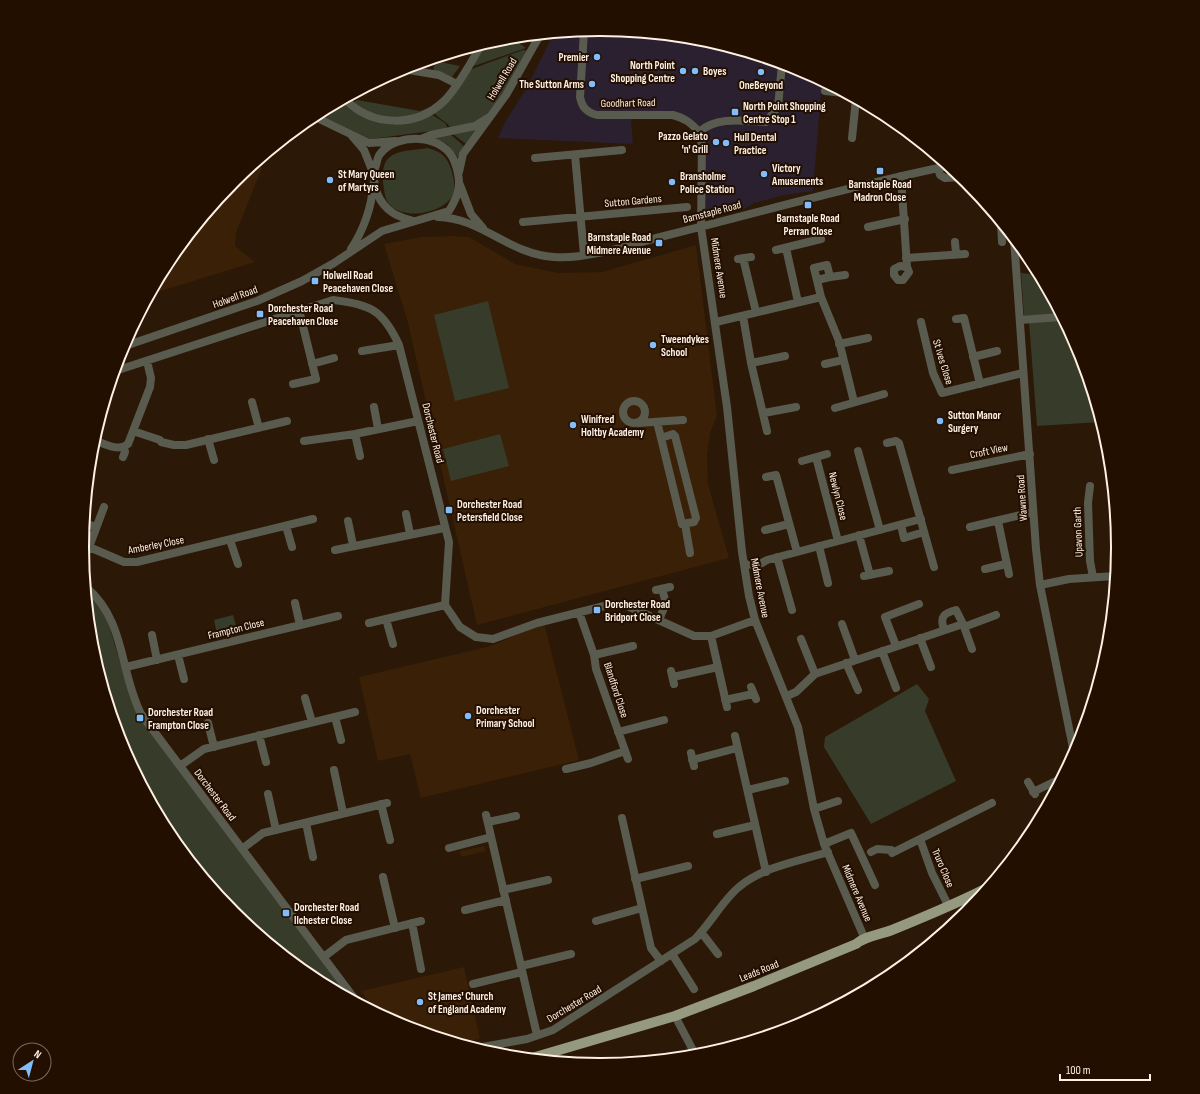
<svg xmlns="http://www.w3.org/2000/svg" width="1200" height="1094" font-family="'Sofia Sans Condensed',sans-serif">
  <rect width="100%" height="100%" fill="#2c1806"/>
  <path fill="#2a202f" d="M600,29L701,39L798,69L822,81L813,191L785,195L754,203L744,209L720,214L707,213L703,209L707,140L685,123L666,118L631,119L633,144L498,138L505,122L526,89L554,33Z"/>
  <path fill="#392007" d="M256,163L262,168L236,233L235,246L255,262L151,294L169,259L234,181Z
    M453,236L469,237L515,264L558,273L602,272L696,245L717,416L710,433L707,456L708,484L729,558L477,625L408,323L384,244L422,237Z
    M544,623L579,760L421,798L410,754L378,761L359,677L491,646Z
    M484,846L486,851L461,857L460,851Z
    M464,967L480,1039L459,1043L402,1025L376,1012L361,991Z"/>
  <path fill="#373b2a" d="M512,38L526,48L471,67L486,43Z
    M523,50L528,51L494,108L478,121L451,129C447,121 440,120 434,113L469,70Z
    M435,61L460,66L452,77L433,71Z
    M343,100L374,120L431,114L445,123L448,129L370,139L317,114Z
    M357,100L420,111L428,108C415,121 383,119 367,111C362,109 358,105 354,102Z
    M482,124L466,144L453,134Z
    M450,134L465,147L458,157L447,144L434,138Z
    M427,148C440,151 447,156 451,169C453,176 456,185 454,193C446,213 405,221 390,205C385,200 384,190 383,182C380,149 402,152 427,148Z
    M1021,273L1039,275L1059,314L1024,316Z
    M488,301L509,388L455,401L434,315Z
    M1063,319L1079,349L1101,422L1037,426L1029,322Z
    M500,434L509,466L451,481L443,449Z
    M86,590L106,615L132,702L351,999L312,978L234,913L169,835L121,745L92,648Z
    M233,615L238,633L218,638L214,620Z
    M917,684L929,699L925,711L956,781L871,824L824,747L825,737Z"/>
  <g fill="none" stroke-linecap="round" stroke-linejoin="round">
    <path stroke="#595b4f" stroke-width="8" d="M584,31L580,97C582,107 586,112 597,115H673C685,118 691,123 699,132C717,116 744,121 766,122L778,107L782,64
      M409,70L439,75L457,84
      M825,91L844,93
      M345,99C372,127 416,128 444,101C457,89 472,60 482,44
      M313,116L369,143L395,141
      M699,132L702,145L701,227L727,407L742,552L749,596L755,620L798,727L814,809L824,844L864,937
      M352,136L364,150L374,175
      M852,138L856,99
      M421,139L431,135L475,126L489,117
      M575,155L584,255
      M535,158L622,150
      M938,168L940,175L945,178L962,177
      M459,172L463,154L506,95L540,35
      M901,176L907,267L909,272L903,280H898L894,275V269L900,266L907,267
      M460,185L471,214L483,228
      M438,217C482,218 508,254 554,257C589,260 638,242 672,234C764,211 855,185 948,166
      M523,222L687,207
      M1001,222L1002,242
      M868,227L905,219
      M1014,239L1036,549L1040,585L1074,753
      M955,242L956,254
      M786,248L798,302
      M351,249C363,231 372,207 373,185
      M776,250L821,239
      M743,258L756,312
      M906,258L965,254
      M738,259L751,257
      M830,277L845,275
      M817,280L830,277L827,265L814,268L821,297
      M743,316L751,363L767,431
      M956,319L964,318L980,384
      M1020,320L1061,317
      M716,322L821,297L839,341L854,402
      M921,322L933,373L942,393L1023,373
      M839,344L868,338
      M122,347L257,301L302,281L334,263L382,231L449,211C460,193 462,183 455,163C446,134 397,131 380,154C377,157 377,164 375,168C371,185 379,204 393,213C399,217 407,219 413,221
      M362,351L399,345
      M973,357L997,351
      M751,363L785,356
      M312,364L334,358
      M825,364L843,360
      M115,371L333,300C370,304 383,310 399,345L449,542L445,605L460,627L476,637L493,639L537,623L612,604H623L694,636H711L755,620
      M293,384L316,379L299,310
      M623 412a11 11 0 1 1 22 0a11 11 0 1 1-22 0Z
      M252,402L259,428
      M374,407L378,429
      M835,408L884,394
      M764,413L796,407
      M657,422L661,438L673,434L675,436L696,518L694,522L682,524L661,438
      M638,423L683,420
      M133,431L160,440L161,442L174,445H186L287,421
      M355,434L360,456
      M208,439L214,460
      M94,440C105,444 118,452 128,444L150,387L151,378L147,361
      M304,441L355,434L418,421
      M887,443L896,441L899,443L934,567
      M858,451L880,530
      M123,457L125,452L124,448
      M816,457L838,541
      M802,461L827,454
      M952,470L1030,454
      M766,477L776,475L797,552
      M1090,486L1088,503L1090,561L1093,577
      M406,514L410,534
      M348,521L353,545
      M998,521L1009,574
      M84,523L96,527
      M685,524L690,553
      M901,525L904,538L924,532
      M286,526L292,547
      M970,527L1033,512
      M765,530L789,524
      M859,535L870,575
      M230,540L238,564
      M819,546L828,583
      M89,547L124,562H137L313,519
      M335,550L444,528
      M83,556L89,547L104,507
      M777,557L792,610
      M744,565L760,564L767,560L921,519
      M985,569L1006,564
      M864,576L889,571
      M1040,585L1069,579L1115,576
      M86,587C126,621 119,670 141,714L357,1002
      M656,590L670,587
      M295,603L300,625
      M579,612L594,655L596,669L628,759
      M386,619L393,644
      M659,620L666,603L662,589
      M369,623L445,605
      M842,624L855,660
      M963,624L972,649
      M964,627L996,615
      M152,635L157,660
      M711,636L727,707
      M920,638L931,667
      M801,639L815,674
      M896,646L885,617L919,604
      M882,651L896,688
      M178,655L184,679
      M594,655L633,646
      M846,663L858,690
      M126,667L338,616
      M671,671L674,684
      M673,677L718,667
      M751,687L756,699
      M787,696L796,692L815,674L963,624L956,610C945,613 939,616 944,629
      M305,698L312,722
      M725,700L753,694
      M335,717L341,740
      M208,723L214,747
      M618,732L664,720
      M259,735L266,762
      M735,736L766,872
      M1072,742L1080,740
      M691,753L694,766
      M692,760L737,748
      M180,766L204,749L355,712
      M566,769L591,763L625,751
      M334,770L343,813
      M1028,782L1035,794
      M748,790L785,781
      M1033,792L1060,779
      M268,794L276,830
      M381,804L390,840
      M814,809L838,801
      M486,815L537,1035
      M622,818L651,948L661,961
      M488,822L516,816
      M306,823L313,857
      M717,834L755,825
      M920,839L932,873L948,905
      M824,844L851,833L875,885
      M449,848L491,837
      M242,849L263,833L387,803
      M871,852L877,849L891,850
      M892,853L992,803
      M383,877L395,928
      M635,879L688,866
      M503,890L548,880
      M465,910L506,900
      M596,921L642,908
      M412,923L421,969
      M701,932L718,954
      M672,954L694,989
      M325,956L346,940L421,921
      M521,966L571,954
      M473,984L522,972
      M675,1016L696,1056
      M477,1048L527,1039L553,1030L695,939C710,924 724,899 739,887C762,867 799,861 828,852
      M550,1053L554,1060"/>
    <path stroke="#95997f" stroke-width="10" d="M532,1058L675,1016L754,986L856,944C865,936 879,935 892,930C924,917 956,904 987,888"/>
  </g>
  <g fill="#81bdfa" stroke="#220f00" stroke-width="1.5">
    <circle cx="597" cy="57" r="4"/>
    <circle cx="683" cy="71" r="4"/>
    <circle cx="695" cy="71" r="4"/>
    <circle cx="761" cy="72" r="4"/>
    <circle cx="592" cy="84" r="4"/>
    <rect x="731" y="108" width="8" height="8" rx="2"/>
    <circle cx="716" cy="142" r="4"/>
    <circle cx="726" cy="143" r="4"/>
    <rect x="876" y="167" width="8" height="8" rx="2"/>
    <circle cx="764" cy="174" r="4"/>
    <circle cx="330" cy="180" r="4"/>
    <circle cx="672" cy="182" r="4"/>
    <rect x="804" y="201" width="8" height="8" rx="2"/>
    <rect x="655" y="239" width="8" height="8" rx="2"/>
    <rect x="311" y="277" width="8" height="8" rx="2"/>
    <rect x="256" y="310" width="8" height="8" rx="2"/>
    <circle cx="653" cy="345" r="4"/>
    <circle cx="940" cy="421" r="4"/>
    <circle cx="573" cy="425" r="4"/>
    <rect x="445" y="506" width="8" height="8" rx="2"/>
    <rect x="593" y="606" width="8" height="8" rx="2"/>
    <circle cx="468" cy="716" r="4"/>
    <rect x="136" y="714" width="8" height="8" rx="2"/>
    <rect x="282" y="909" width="8" height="8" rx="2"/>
    <circle cx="420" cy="1002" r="4"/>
  </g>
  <g text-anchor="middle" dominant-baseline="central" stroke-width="4" stroke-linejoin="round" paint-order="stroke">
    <g font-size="11" font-weight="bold" fill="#fef0e4" stroke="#220f00" text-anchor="start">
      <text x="589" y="57" text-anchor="end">Premier</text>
      <text x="675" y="65" text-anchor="end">North Point<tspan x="675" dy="13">Shopping Centre</tspan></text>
      <text x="703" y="71">Boyes</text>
      <text x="584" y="84" text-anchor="end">The Sutton Arms</text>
      <text x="761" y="85" text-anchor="middle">OneBeyond</text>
      <text x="743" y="106">North Point Shopping<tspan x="743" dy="13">Centre Stop 1</tspan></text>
      <text x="708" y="136" text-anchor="end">Pazzo Gelato<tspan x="708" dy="13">'n' Grill</tspan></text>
      <text x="734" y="137">Hull Dental<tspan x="734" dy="13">Practice</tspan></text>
      <text x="772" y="168">Victory<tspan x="772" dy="13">Amusements</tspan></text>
      <text x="338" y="174">St Mary Queen<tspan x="338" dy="13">of Martyrs</tspan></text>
      <text x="680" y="176">Bransholme<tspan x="680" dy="13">Police Station</tspan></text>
      <text x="880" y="184" text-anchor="middle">Barnstaple Road<tspan x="880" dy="13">Madron Close</tspan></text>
      <text x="808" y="218" text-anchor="middle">Barnstaple Road<tspan x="808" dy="13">Perran Close</tspan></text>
      <text x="651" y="237" text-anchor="end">Barnstaple Road<tspan x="651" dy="13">Midmere Avenue</tspan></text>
      <text x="323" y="275">Holwell Road<tspan x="323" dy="13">Peacehaven Close</tspan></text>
      <text x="268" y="308">Dorchester Road<tspan x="268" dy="13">Peacehaven Close</tspan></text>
      <text x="661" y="339">Tweendykes<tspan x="661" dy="13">School</tspan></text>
      <text x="948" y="415">Sutton Manor<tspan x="948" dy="13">Surgery</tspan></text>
      <text x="581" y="419">Winifred<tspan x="581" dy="13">Holtby Academy</tspan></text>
      <text x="457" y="504">Dorchester Road<tspan x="457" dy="13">Petersfield Close</tspan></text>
      <text x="605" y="604">Dorchester Road<tspan x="605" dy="13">Bridport Close</tspan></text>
      <text x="476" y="710">Dorchester<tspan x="476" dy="13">Primary School</tspan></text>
      <text x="148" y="712">Dorchester Road<tspan x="148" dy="13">Frampton Close</tspan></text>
      <text x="294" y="907">Dorchester Road<tspan x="294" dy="13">Ilchester Close</tspan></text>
      <text x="428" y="996">St James' Church<tspan x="428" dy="13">of England Academy</tspan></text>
    </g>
    <g font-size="11" fill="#fef0e4" stroke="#220f00">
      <text transform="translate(502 79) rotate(-59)">Holwell Road</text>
      <text transform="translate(628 103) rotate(-1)">Goodhart Road</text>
      <text transform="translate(633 201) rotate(-5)">Sutton Gardens</text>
      <text transform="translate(712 212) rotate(-15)">Barnstaple Road</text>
      <text transform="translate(719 268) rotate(81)">Midmere Avenue</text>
      <text transform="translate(235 297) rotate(-20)">Holwell Road</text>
      <text transform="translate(943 362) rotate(73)">St Ives Close</text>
      <text transform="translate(433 433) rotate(76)">Dorchester Road</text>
      <text transform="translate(989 451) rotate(-12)">Croft View</text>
      <text transform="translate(838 496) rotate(76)">Newlyn Close</text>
      <text transform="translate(1022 498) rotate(-94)">Wawne Road</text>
      <text transform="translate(1078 532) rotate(-92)">Upavon Garth</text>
      <text transform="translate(156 545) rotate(-11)">Amberley Close</text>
      <text transform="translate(760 588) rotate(79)">Midmere Avenue</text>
      <text transform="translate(236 629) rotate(-14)">Frampton Close</text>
      <text transform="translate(616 690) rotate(72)">Blandford Close</text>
      <text transform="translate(215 795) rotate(53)">Dorchester Road</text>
      <text transform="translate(943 868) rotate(67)">Truro Close</text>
      <text transform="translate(857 893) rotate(67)">Midmere Avenue</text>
      <text transform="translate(759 971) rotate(-22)">Leads Road</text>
      <text transform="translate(574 1004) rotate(-31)">Dorchester Road</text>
    </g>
  </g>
  <path d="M0 0H1200V1094H0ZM89 547a511 511 0 1 1 1022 0a511 511 0 1 1-1022 0Z" fill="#220f00" fill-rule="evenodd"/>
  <path fill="none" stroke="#fef0e4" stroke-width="2" d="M89 547a511 511 0 1 1 1022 0a511 511 0 1 1-1022 0Z"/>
  <g transform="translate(32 1062) rotate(36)"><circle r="19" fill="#220f00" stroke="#7a695b"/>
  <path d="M0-3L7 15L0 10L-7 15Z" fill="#81bdfa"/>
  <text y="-6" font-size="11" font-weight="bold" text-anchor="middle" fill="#fef0e4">N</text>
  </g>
  <path d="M1060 1074v6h90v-6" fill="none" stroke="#fef0e4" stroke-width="2"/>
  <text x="1066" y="1074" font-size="12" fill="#fef0e4" stroke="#220f00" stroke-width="3" paint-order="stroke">100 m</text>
</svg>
